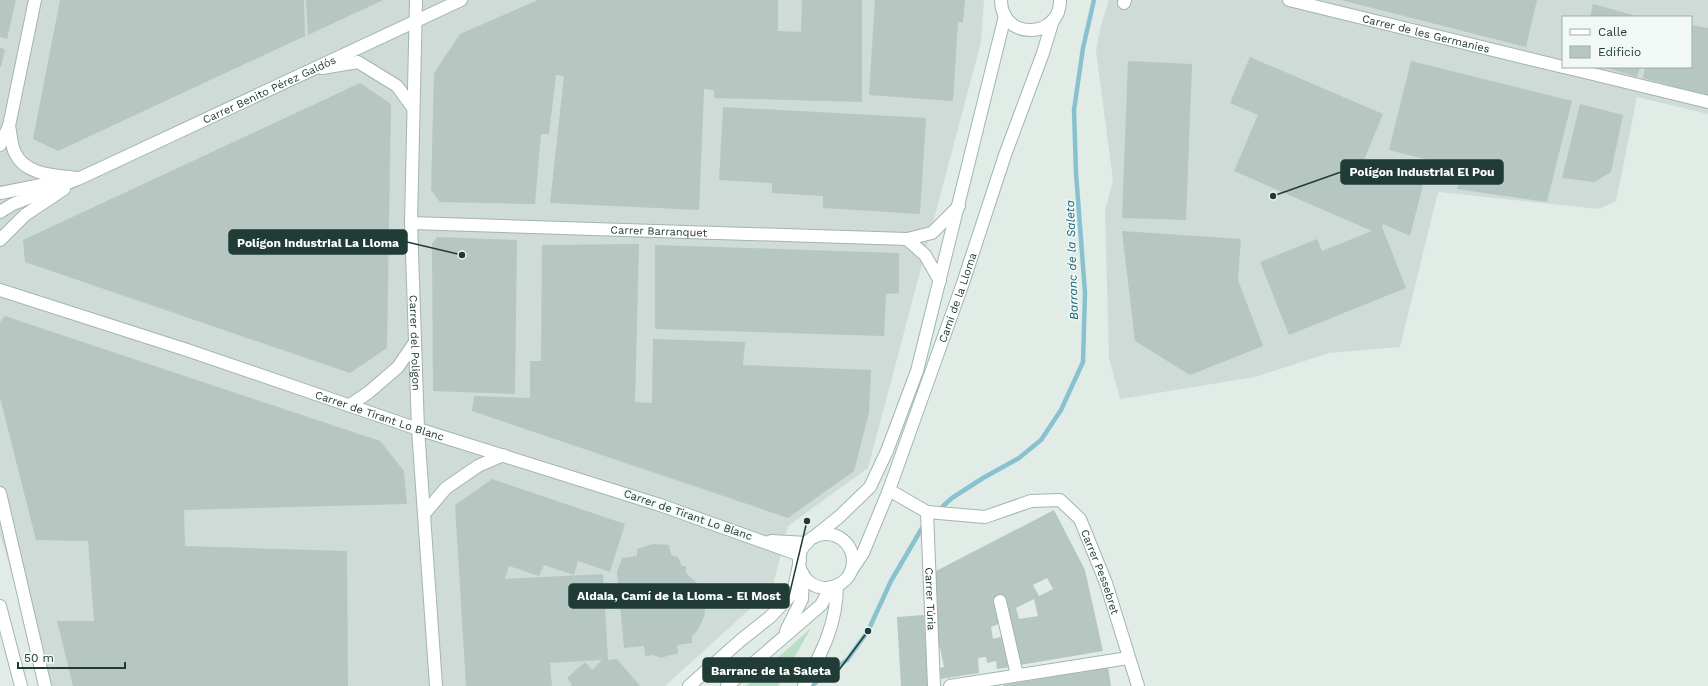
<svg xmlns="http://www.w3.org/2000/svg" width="1708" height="686" font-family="'Work Sans',sans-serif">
  <rect width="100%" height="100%" fill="#e1ece7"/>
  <path fill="#cfdbd7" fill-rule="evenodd" d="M0,0H984L981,42L868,468L788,526L772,589L665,686H46L0,534Z
    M1109,0H1708V114L1637,97L1616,201L1599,209L1438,192L1400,347L1329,353L1255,377L1120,399L1109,358L1105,211L1113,180L1096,51L1101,25ZM1563,17H1691V67H1563Z"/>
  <path fill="#baddc5" d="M811,628L778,686H746Z"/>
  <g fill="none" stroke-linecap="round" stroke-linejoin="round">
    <path stroke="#89c1d1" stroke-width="4.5" d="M943,506L952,498L983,478L1019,458L1041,440L1061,410L1083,362L1085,293L1076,173L1074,110L1083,48L1094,0
      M811,686L847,660L868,631L891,581L922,528"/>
  </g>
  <path fill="#b6c6c1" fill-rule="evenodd" d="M0,0H16L7,39L0,37Z
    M60,0H304L305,36L58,151L33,139Z
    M306,0H383L308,35Z
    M538,0H778V31L801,32L802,0H862V102L714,98V90L704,89L699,210L550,203L564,76L556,75L549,134H541L535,204L440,202L431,190L434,73L460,34Z
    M875,0H965L963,22H958L953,101L869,95Z
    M1341,0H1537L1526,47Z
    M1593,4L1640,17H1590Z
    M1691,25L1708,28V96L1643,78L1645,67H1691Z
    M0,48L5,49L1,67H0Z
    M1250,57L1383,114L1364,160L1423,185L1410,236L1383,224L1382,227L1406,288L1289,335L1260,262L1317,239L1322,251L1372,231L1234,171L1258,115L1230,103Z
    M1128,61L1192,64L1186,220L1122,218Z
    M1411,61L1572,101L1547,202L1457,189L1464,169L1389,150Z
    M1604,67H1640L1637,77Z
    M360,83L391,104L387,348L350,373L25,262L23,240Z
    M1580,104L1623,115L1611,172L1594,182L1562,178Z
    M723,107L926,118L920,214L823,208V196L772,193V183L719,180Z
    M1122,231L1241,239L1238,280L1263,346L1190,375L1135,341Z
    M437,237L517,240L515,394L433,391L432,244Z
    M639,244L635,402L652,403L653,339L745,342L743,365L871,370L869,413L854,471L788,518L472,411L474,396L530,398V361H541L542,245Z
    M655,245L899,253V293L886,294L884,336L655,329Z
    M5,316L380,441L404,471L407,504L184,510L185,546L347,551L348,686H73L57,621H94L88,541L36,540L0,398V322Z
    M492,479L625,524L610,572L578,561L574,575L544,565L539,576L509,566L505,579L603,574L608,660L617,659L640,686H570L572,684L567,678L585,662L592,670L602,660L550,663L552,686H466L455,505Z
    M1054,510L1085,570L1103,651L1020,665L1003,596L996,601L1001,623L991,627L993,639L1004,636L1011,667L997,669L996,661L987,663L986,657L978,658L979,673L941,679L940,668L944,667L940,648H938L936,571ZM1047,578L1053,589L1039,596L1033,585ZM1034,599L1038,616L1019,619L1016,608Z
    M653,544L669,545L671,555L678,557L682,566H686V573L699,585L706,602L704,617L697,631L692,636V643L677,645L678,654L670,655L661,658L653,655L645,656L644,646L624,648L617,572L622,558L637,556V549Z
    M924,615L928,686H901L897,617Z
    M1108,667L1111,686H1003V685Z"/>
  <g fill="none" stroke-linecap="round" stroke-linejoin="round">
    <g stroke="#a4b4af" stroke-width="14">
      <g id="street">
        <path id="s1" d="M416,0L411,223L418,429L436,686"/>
        <path id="s2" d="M1289,0L1563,67"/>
        <path d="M1124,3L1125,0"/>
        <path d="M1564,67L1708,102"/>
        <path d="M322,68L358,62L397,86L413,108"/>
        <path d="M9,126C11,134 11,145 15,153C26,176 56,175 77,178"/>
        <path d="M0,145L9,126L35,0"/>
        <path d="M0,193L51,183"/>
        <path id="s3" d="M0,212L13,204L78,179L461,0"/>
        <path id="s4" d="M411,223L907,239L932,233L959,206"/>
        <path d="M907,239L925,255L940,281"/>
        <path d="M0,240L25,215L64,189"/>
        <path id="s5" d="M0,290L187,350L418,429L660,505"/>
        <path d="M350,405L369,392L398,367L415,342"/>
        <path id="s6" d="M889,490L927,512L985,517L1031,501L1060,500L1080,519L1106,583L1138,686"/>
        <path d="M0,493L45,686"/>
        <path id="s7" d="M927,512L934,686"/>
        <path d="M424,514L446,488L478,466L503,455"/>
        <path d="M1000,601L1017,675"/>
        <path d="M786,631L802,599L803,574"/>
        <path d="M689,686L741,640L770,617L793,593L800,560"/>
        <path d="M727,686L821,605L831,587"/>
        <path d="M804,686C822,652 837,624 837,585"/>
        <path d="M950,686L1128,658"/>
      </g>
    </g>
    <g stroke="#9fb7b0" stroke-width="14">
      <g id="secondary">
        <path d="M1001,0C1001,41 1061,39 1060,0"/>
        <path d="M660,505L800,555"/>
        <circle cx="826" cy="561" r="27"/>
        <path d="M814,537L839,517L870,487L887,451L917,371L1005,16"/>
        <path d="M771,541L807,543"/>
        <path id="s8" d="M851,571L863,553L889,490L963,283L1005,155L1043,53L1053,20"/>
        <path d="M0,606L21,686"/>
      </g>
    </g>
    <use href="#street" stroke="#fff" stroke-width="12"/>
    <use href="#secondary" stroke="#fff" stroke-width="12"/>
  </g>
  <g text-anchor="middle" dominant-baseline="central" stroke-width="3" stroke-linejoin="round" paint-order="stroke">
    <g font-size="11" fill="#213c37" stroke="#f1f8f5">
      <text stroke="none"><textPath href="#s2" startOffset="141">Carrer de les Germanies</textPath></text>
      <text stroke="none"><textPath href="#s3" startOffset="296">Carrer Benito Pérez Galdós</textPath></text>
      <text stroke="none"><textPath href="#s4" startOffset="248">Carrer Barranquet</textPath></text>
      <text stroke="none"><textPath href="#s8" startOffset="294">Camí de la Lloma</textPath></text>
      <text stroke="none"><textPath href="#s1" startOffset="343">Carrer del Poligon</textPath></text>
      <text stroke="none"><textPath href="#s5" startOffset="400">Carrer de Tirant Lo Blanc</textPath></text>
      <text transform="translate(688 515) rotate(19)">Carrer de Tirant Lo Blanc</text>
      <text stroke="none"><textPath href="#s6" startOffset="264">Carrer Pessebret</textPath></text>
      <text stroke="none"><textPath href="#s7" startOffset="87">Carrer Túria</textPath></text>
    </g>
    <g font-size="12" font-style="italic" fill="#1b6278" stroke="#f1f8f5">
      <text transform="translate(1072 260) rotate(-92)">Barranc de la Saleta</text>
    </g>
  </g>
  <path fill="none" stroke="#213c37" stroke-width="1.5" d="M1273 196L1341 172M462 255L407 242M807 521L789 596M868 631L839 670"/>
  <g fill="#213c37" stroke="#f1f8f5" stroke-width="1.5">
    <circle cx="1273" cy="196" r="4"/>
    <circle cx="462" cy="255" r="4"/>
    <circle cx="807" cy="521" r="4"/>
    <circle cx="868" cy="631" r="4"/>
  </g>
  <g fill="#213c37" stroke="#213c37" stroke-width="1.5">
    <rect x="1341" y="160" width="162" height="24" rx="4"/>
    <rect x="229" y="230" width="178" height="24" rx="4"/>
    <rect x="569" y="584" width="220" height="24" rx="4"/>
    <rect x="703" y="658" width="136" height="24" rx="4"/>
  </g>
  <g font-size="12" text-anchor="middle" font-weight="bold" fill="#fff">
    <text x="1422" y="176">Polígon Industrial El Pou</text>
    <text x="318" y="247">Polígon Industrial La Lloma</text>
    <text x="679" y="600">Aldaia, Camí de la Lloma - El Most</text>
    <text x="771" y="675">Barranc de la Saleta</text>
  </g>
  <rect x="1562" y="16" width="130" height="52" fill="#f1f8f5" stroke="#9eada9"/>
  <rect x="1570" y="29" width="20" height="6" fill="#ffffff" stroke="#9eada9"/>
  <text x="1598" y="36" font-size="12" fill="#213c37">Calle</text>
  <rect x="1570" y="46" width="20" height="12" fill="#b6c6c1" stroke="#9eada9"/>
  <text x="1598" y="56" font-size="12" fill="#213c37">Edificio</text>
  <path d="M18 662v6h107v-6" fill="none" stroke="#213c37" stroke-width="2"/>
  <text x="24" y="662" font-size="12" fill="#213c37" stroke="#f1f8f5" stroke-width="3" paint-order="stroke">50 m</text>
</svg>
